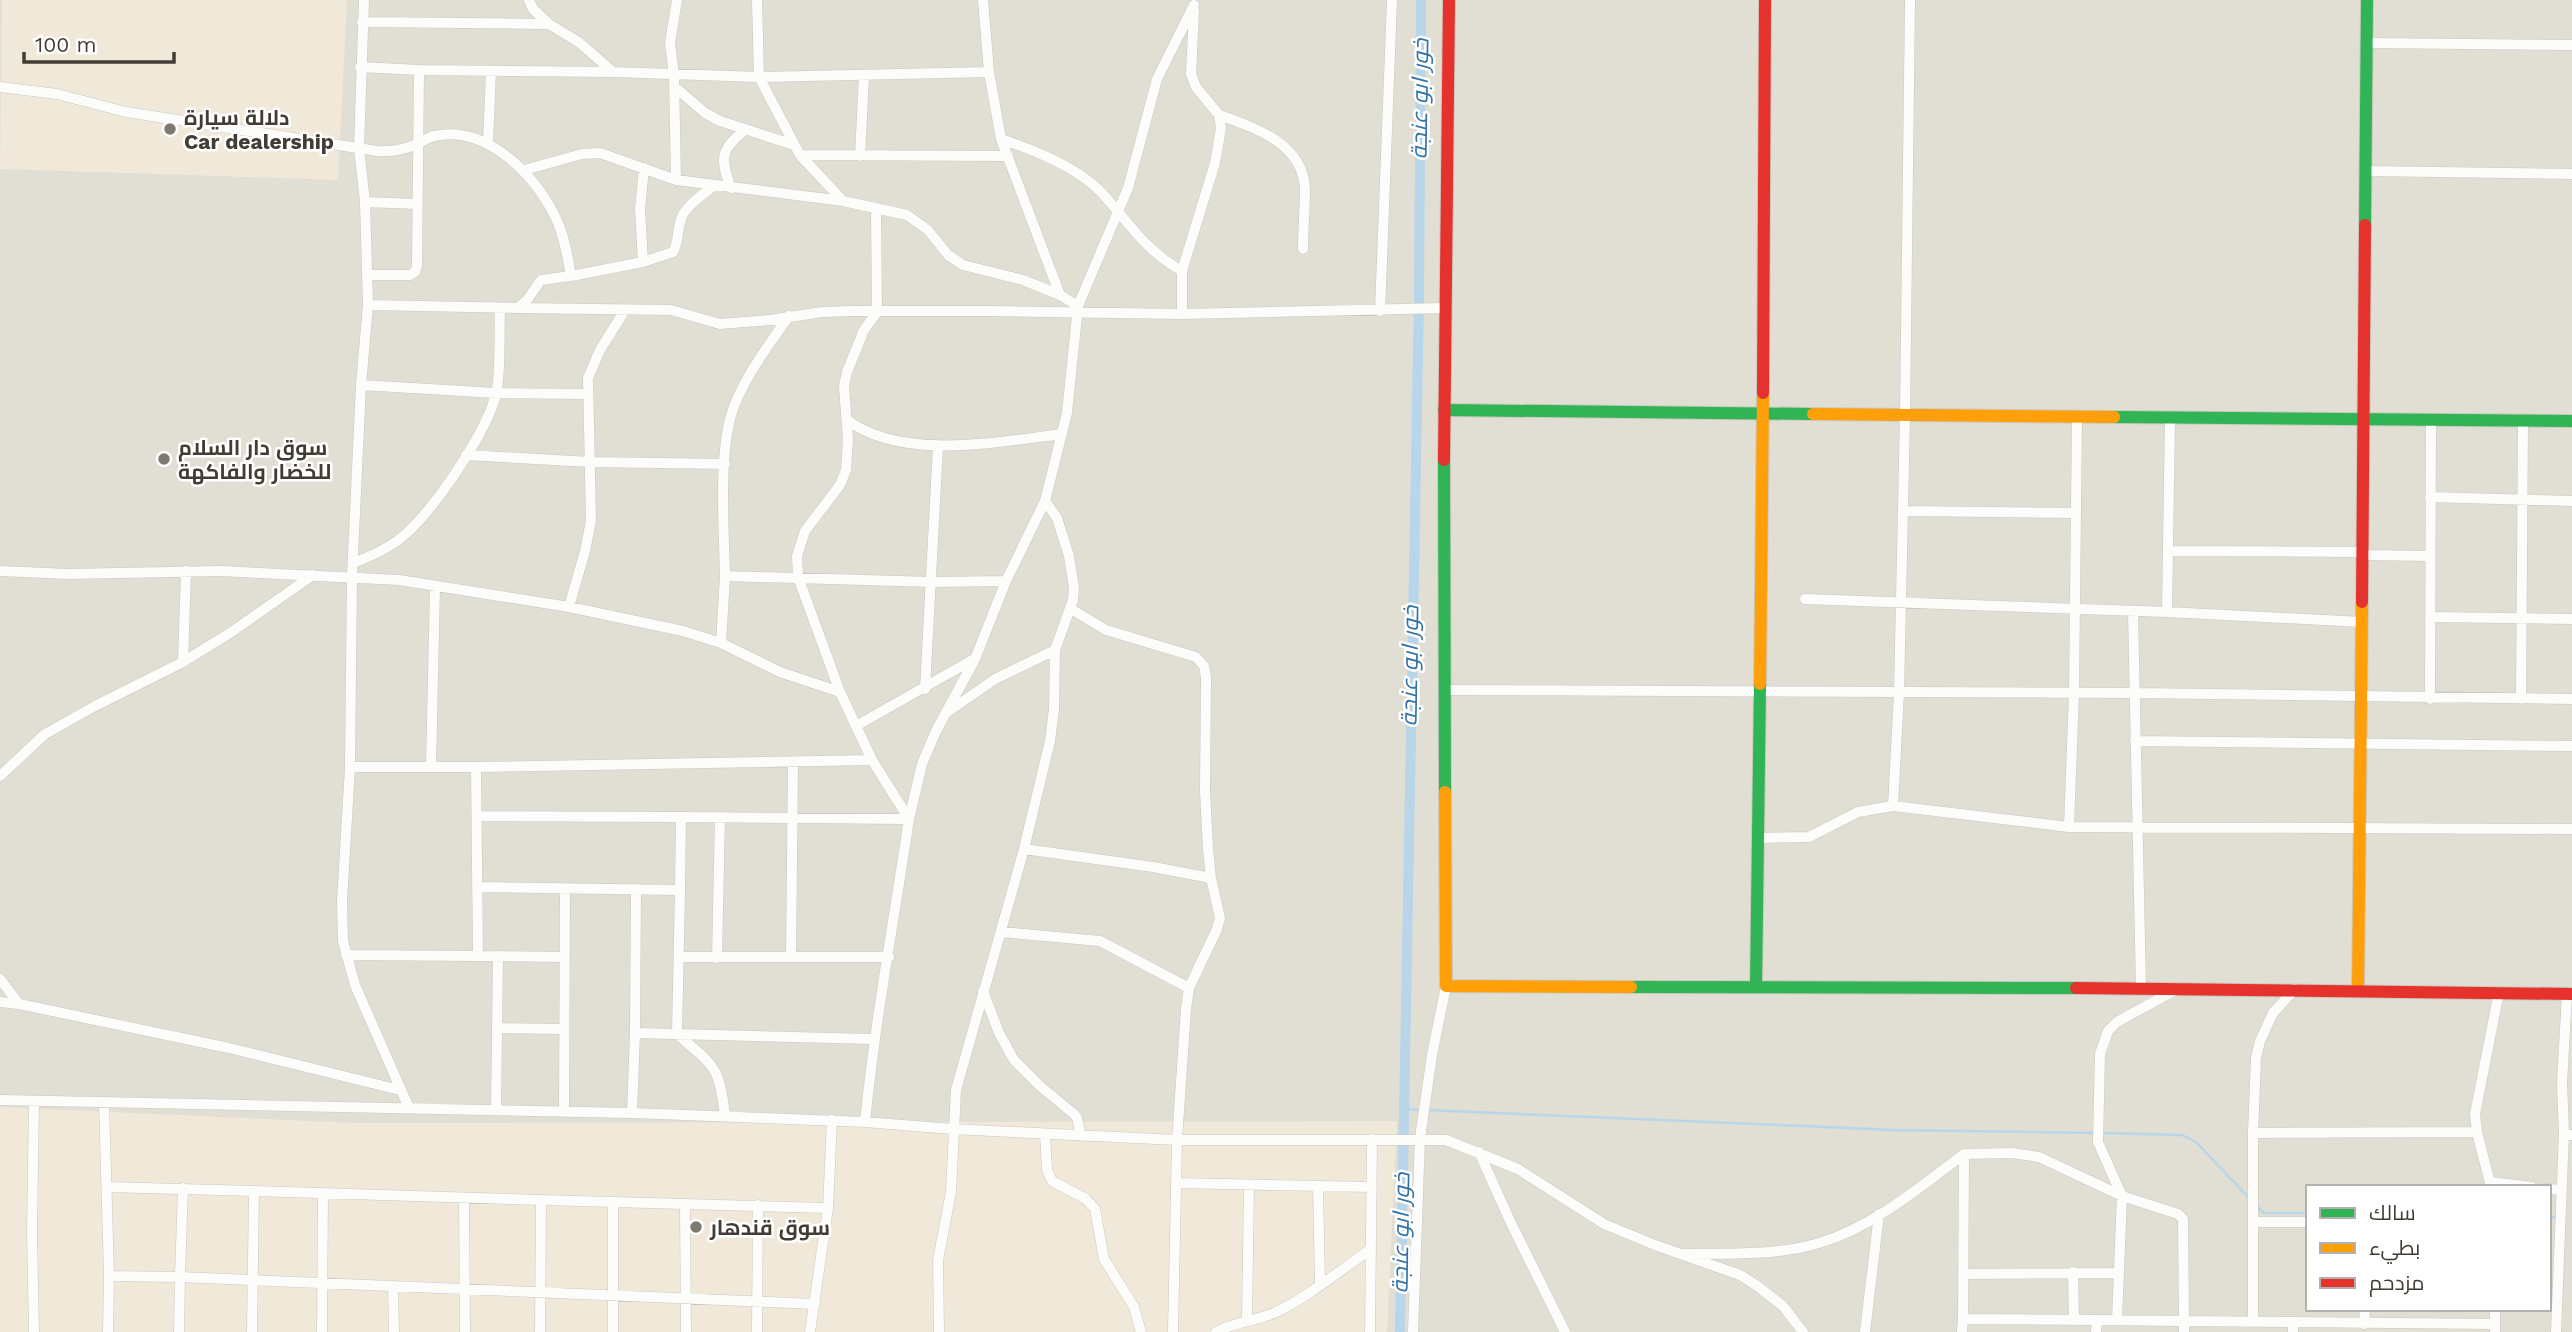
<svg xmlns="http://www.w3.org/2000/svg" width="2572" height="1332" font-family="'Work Sans',Cairo,sans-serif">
  <rect width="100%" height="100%" fill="#eeece6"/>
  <path fill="#e1ded3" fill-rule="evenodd" d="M0,0H2572V1332H0ZM2308,1187H2549V1309H2308Z"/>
  <path fill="#f0e8d9" d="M2,0H347L338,180L0,169Z
    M0,1107L357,1123L1397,1121L1387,1332H0Z"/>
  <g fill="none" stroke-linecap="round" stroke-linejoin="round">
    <path stroke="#b8d5ea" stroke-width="2.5" d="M1405,1109L1420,1110
      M1426,1110L1895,1130L2095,1133
      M2102,1133L2182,1135L2196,1142L2248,1197
      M2255,1204L2264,1213H2308
      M2549,1217L2558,1218"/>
    <path stroke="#b8d5ea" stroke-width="10" d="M1400,1332L1419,300L1421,0"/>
    <g stroke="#cac8c2" stroke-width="11">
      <path id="street" d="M529,0L533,9L549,24L580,43L613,72L759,77L757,0
        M983,0L989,72L1001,139L1060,295
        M362,22L549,24
        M2367,43L2572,45
        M360,67L419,70L613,72
        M989,72L759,77L800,155L843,201L907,215L928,230L948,255L963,265L1023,280L1060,295L1078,306
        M0,87L57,94L126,112L377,151C393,152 405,150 419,143C424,141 429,137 434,136C488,124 539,178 558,223C565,240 568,258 571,276L541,280L527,300L518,308L368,305
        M675,87L705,113L720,121L794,145
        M1219,115C1255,128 1303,143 1305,189C1305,209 1303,229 1303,249
        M1001,139C1034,150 1077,167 1101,192C1131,224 1142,248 1182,271
        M488,143L491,71
        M800,155L1008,156
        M860,156L864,76
        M524,170L582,154L600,153L676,180L843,201
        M2366,171L2572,174
        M676,180L674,75L670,43L677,0
        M731,188C720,159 720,149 745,130
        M365,202L418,204
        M643,262L640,209L644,168
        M367,275H410L415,272L417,266L419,70
        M571,276L643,262L673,252C679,242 677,231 681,219C686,205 703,195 713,186
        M518,308L671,310L720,324L770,320L822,312L852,311H990L1182,314L1445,308
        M1380,311L1392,0
        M1182,314V271L1215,163L1221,128L1219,115L1196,87L1191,74L1194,11
        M789,316C768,346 739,384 730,419C719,463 724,530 725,576L932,582L1006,581
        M361,385L496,393L587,394
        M847,420C902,461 998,442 1062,434
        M466,455L590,462L725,464
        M2430,497L2572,501
        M1903,511L2075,513
        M2169,551L2362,552
        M2362,555L2430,556
        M353,563C369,557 383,551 397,541C430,517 486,434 496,394C501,373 499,331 500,308
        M0,571L69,574L220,571L399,580L569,607L683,631L721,643L780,672L840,692
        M435,587L431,767H476L478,956L564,957
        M1805,599L2167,612L2362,622
        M569,607L585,551L591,521L588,378L600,350L625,310
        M1071,609L1106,630L1196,657L1204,666L1206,677L1205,791L1208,849L1211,878L1220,918L1217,929L1189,988L1186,1009L1177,1140L1173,1332
        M2133,611L2141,988
        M2167,612L2170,418
        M2430,617L2572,619
        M721,643L725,576
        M183,662L186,571
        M925,689L938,446
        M1445,690L2135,693L2572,699
        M2430,699L2431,421
        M2521,699L2523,421
        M949,711L995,679L1055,650
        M856,726L974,659
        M2135,741L2572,746
        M350,767L352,576L361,385L368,305L365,202L359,148L364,0
        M476,767L872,760
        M0,776L45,734L95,706L183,662L230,633L313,575
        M1893,806L1899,693L1905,415L1910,0
        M477,816L681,817
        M2069,827L2074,693L2077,417
        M1758,838L1809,837L1858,812L1893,806L2069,827L2572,829
        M1024,849L1153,867L1211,878
        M477,887L680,890L677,1034
        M680,890L681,817L909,819L922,764L936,731L975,659L1006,581L1045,501L1067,413L1078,306L1128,188L1157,79L1194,5
        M1001,932L1100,941L1189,988
        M346,955L478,956
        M679,957H889
        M791,957L793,763
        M717,958L720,817
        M0,979L19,1004
        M983,991L999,1033L1014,1060L1040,1086L1074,1114L1077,1118L1081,1136
        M0,1002L19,1004L229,1048L400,1090
        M497,1028L564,1029
        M635,1033L636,889
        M677,1034C715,1067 719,1065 725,1116
        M0,1100L632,1113L865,1122L952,1129L1177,1140H1446L1518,1169L1604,1224L1655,1245L1740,1275L1756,1285L1783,1306L1803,1332
        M34,1101L32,1232L34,1332
        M104,1102L109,1276
        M409,1108L355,985L343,941L342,901L350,767H431
        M496,1110L498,956
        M564,1112L565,890
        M632,1113L635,1033L873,1039
        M865,1122C875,1021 894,920 909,819L872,760L840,692L798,577L797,556L805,531L840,485L846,470L848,439L844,386L847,372L864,330L877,312L876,209
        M2253,1133L2477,1132
        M1045,1134L1047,1170L1052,1181L1086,1199L1095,1209L1104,1259L1134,1307L1141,1332
        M2564,1134L2562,1083L2567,994
        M1479,1152L1510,1221L1565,1332
        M2491,1182L2532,1187
        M1176,1183L1372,1187
        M107,1187L254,1191
        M1318,1187L1320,1283
        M2491,1187L2477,1132L2475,1114L2499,992
        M2549,1189L2561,1190
        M464,1198L465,1332
        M613,1202V1332
        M2255,1222H2308
        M1685,1254C1729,1253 1777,1256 1819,1243C1873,1227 1920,1187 1964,1154
        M2073,1272L2074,1320
        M1963,1274L2117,1273
        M393,1286L394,1332
        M2495,1309V1324
        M1963,1319L1964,1154L2012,1153L2039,1157L2122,1196L2178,1214L2183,1219L2184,1321L2097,1320L2096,1332
        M2117,1320L2122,1196L2098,1142L2100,1054L2108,1031L2117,1022L2179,988
        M1247,1321L1249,1185
        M2253,1321V1133L2256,1058L2260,1041L2273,1013L2295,989
        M2293,1322L2495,1324V1332
        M2364,1324L2365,1309
        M108,1332L109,1276L180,1277L183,1188
        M179,1332L180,1277L815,1304
        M252,1332L254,1191L541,1200
        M322,1332L323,1193
        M540,1332L541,1200L685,1204
        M686,1332L685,1204L828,1208L832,1120
        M757,1332L758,1205
        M810,1332L828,1208
        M939,1332L938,1260L951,1192L956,1090L1024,849L1050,741L1054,709L1055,650L1073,600L1074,588L1069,556L1057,518L1045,501
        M1216,1332C1234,1322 1255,1321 1274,1313C1304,1300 1343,1268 1371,1249
        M1370,1332L1372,1139
        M1413,1332L1420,1138L1432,1055L1446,986
        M1865,1332L1879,1214
        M1962,1332L1963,1319L2097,1320
        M2184,1332V1321L2293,1322V1332
        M2556,1332L2564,1134L2572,1135"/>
    </g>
    <g stroke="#ccc9be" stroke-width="14">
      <path id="fast" d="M2365,225L2367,0
        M1444,410L1813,414
        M2114,417L2572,421
        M1444,460L1445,792
        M1631,987L2076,988
        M1756,987L1760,684"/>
    </g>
    <g stroke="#ccc9be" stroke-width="14">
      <path id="slow" d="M1813,414L2114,417
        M1760,684L1763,393
        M1445,792L1446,986L1631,987
        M2358,990L2362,602"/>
    </g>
    <g stroke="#ccc9be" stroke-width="14">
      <path id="jam" d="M1763,393L1765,0
        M1444,460L1449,0
        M2362,602L2365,225
        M2076,988L2572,994"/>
    </g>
    <use href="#street" stroke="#fcfcfb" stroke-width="10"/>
    <use href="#fast" stroke="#30b455" stroke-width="12"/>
    <use href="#slow" stroke="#ff9f0a" stroke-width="12"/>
    <use href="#jam" stroke="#e5322d" stroke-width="12"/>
  </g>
  <g fill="#7e7a72" stroke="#fff" stroke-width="2.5">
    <circle cx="170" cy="129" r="7"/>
    <circle cx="164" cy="459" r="7"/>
    <circle cx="696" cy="1227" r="7"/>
  </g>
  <g text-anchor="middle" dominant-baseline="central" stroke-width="5" stroke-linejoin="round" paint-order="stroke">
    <g font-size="21" font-weight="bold" fill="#423d34" stroke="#fff" text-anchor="start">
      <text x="184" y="117">دلالة سيارة<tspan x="184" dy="24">Car dealership</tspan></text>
      <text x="178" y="447">سوق دار السلام<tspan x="178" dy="24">للخضار والفاكهة</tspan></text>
      <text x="710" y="1227">سوق قندهار</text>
    </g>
    <g font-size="23" font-style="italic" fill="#3373a8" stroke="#fff">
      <text transform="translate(1420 99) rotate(-89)">خور ابو عنجة</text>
      <text transform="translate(1410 666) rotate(-89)">خور ابو عنجة</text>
      <text transform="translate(1401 1233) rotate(-89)">خور ابو عنجة</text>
    </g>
  </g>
  <rect x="2306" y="1185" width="245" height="126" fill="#ffffff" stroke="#b3b1ae" stroke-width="2"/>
  <rect x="2320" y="1208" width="35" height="10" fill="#30b455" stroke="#b3b1ae" stroke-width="2"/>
  <text x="2369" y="1220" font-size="21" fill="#423d34">سالك</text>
  <rect x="2320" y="1243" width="35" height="10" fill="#ff9f0a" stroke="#b3b1ae" stroke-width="2"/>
  <text x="2369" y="1255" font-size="21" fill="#423d34">بطيء</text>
  <rect x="2320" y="1278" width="35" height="10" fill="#e5322d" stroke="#b3b1ae" stroke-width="2"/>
  <text x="2369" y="1290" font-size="21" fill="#423d34">مزدحم</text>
  <path d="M24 52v10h150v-10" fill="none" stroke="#423d34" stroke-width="3.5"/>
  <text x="35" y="52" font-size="21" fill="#423d34" stroke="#ffffff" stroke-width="5" paint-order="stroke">100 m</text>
</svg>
